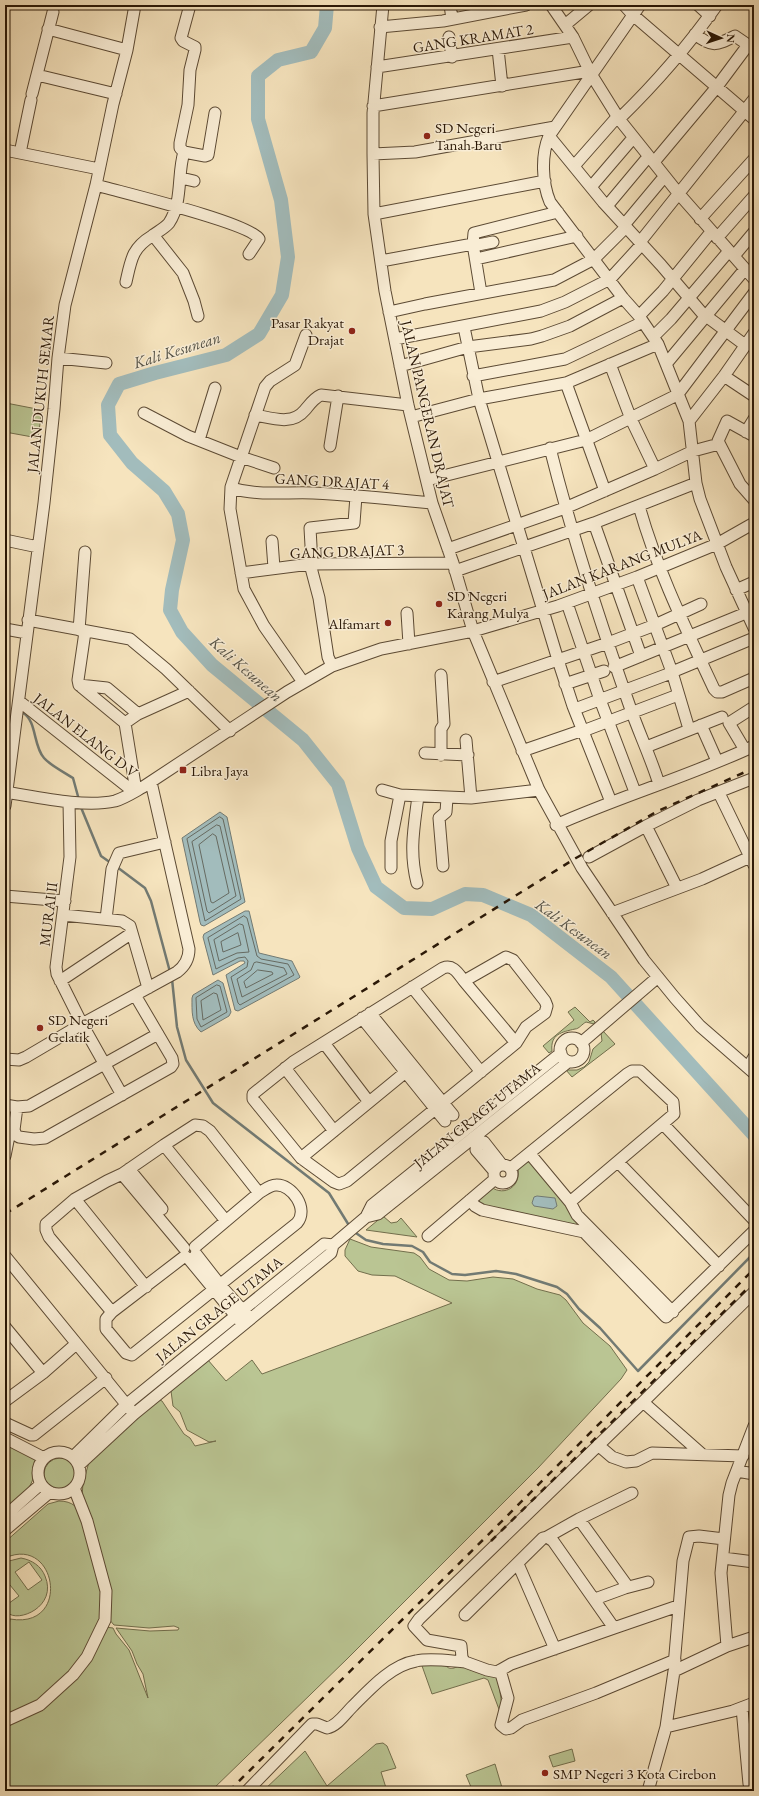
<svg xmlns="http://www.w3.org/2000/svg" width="759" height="1796" font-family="'EB Garamond',serif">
  <rect width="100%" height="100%" fill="#f6e4be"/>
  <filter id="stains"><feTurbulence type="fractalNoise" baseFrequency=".005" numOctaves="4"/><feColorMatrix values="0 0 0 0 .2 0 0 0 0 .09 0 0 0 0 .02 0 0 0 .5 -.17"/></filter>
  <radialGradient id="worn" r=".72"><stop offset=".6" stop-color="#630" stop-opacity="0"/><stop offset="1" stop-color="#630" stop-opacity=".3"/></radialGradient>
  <path fill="#bac593" stroke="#726e4c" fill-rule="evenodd" d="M6,403L42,410L38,438L5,432Z
    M575,1007L590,1022L593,1020L595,1022L594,1024L586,1022C582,1024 579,1029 575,1029C562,1032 550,1034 552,1051L549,1053L543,1046L574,1020L568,1012Z
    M603,1031L615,1044L572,1077L566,1070H577L584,1067L589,1062L593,1049L602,1041L601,1033Z
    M531,1161L533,1163L582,1226L486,1207L480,1203L479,1200L491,1187C505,1197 521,1186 518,1169L527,1162Z
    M383,1216L391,1223L397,1222L401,1218L417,1237L366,1230Z
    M350,1239L371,1247L414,1253L420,1257L429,1269L449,1280L467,1281L493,1277L513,1279L537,1289L560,1295L566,1300L583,1323L610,1346L627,1370L621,1379L538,1468L347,1659L211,1791H5V1722L43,1704L105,1627L113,1628L116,1634L129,1650L148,1698L143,1674L137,1664L132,1651L116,1628L150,1631L178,1630L179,1628L174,1626L149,1628L114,1625L108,1618L82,1497L83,1483L89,1462L158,1399L162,1401L184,1434L190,1438L195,1446L216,1441L209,1442L187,1430L180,1412L173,1406L171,1391L208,1360L226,1381L252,1360L262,1374L452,1303L395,1276L372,1275L358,1271L345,1256V1250Z
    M5,1440L36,1460C34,1490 26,1491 5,1510Z
    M44 1474a16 16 0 1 1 32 0a16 16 0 1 1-32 0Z
    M59,1501C73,1501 79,1508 85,1520L104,1608L88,1650L52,1692L5,1719V1635L9,1626L10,1619C72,1630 57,1534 5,1558V1542L48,1504Z
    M21,1558C32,1560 41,1566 45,1576C60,1611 5,1628 5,1606L19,1596L5,1579V1562ZM29,1562L42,1580L28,1590L15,1572Z
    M421,1663C427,1663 433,1662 439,1663C449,1665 447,1673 460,1665L495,1676L498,1679L502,1705L500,1712L488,1680L484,1678L432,1694Z
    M383,1743L387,1746L396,1768L381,1772L387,1791H263L305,1751L327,1786L376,1744Z
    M572,1749L575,1761L553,1767L549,1756Z
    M495,1764L503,1791H463L471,1787L466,1775Z"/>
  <path fill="#a2bcbc" stroke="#727a73" d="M220,812L227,817L245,902L204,926L201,925L200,922L182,838Z
    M245,911H249L250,915L259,953L292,961L300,977L299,978L238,1011L235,1010L226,975L245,963L244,961H240L213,975L203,937L204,934Z
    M218,980L223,983L231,1012L229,1016L201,1032C191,1023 192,1011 192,998L193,995Z
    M537,1196L555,1198L557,1206L553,1209L534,1206L532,1203L534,1197Z"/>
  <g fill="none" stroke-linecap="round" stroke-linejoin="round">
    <path stroke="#666a61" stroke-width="1" d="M220,817L223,819L241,899L205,921L187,839Z
      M217,825L220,826L236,896L209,913L207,911L192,842Z
      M213,834L216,836L229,893L213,903L211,902L199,845Z
      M244,916L247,918L257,956L261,959L288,964L294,975L240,1005L238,1003L231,977L247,967L248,961L245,957L238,958L216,969L208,938Z
      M240,924L243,925L249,952L237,953L219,961L214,940Z
      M238,933L241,945L223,952L221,942Z
      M257,962L284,968L287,974L242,997L237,979L251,970L254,963Z
      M258,970L272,972L273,974L246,988L244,982Z
      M217,985L220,986L227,1012L201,1027L197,1019L196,998Z
      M214,993L217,994L221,1010L203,1020L201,1001Z"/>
    <path stroke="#727a73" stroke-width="2.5" d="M5,710L9,711
      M23,713C37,721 33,746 44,758C51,766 64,772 73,778L79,800
      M80,805L101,856L111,863
      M117,867L145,888L151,901L170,972
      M172,979L177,1027L186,1060L213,1103L329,1193L350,1227
      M353,1231L366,1240L383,1244L412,1246L423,1252L430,1262L452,1274L465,1275L496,1271L516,1274L557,1287L567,1294L579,1309L600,1328L638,1371L754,1253"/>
    <path stroke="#a2bcbc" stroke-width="14" d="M327,5L325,28L311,52L278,60L258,76V119L281,200L288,257L282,295L259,334L226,355L155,373L119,384L108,405L110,435L132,463L164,491L178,514L183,540L172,590L170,610L182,632L212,665L303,740L338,784L358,848L376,887L404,908L432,909L465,894L483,895L531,915L611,977L754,1135"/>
    <g stroke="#5c4a34" stroke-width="13">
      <path id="minor" d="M383,5L373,113V154L374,214L385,291L408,405L432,503L453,563L473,631L539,790L582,868L644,960L675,998L700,1026L754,1073
        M450,5L452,19
        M551,5L573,37L591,74L619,119L679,194L754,279
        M624,5L633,15L754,119
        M640,5L549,136C541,155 542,183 550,202L623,298L639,316L658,344L689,421L696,483L700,499L726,567L754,628
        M698,5L710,16
        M565,25L589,5
        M380,27L443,21L526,5
        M48,29L127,50
        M695,34C712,48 717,45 735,36L754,49
        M449,37L452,57
        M498,49L502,86
        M377,67L573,37
        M37,75L116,94
        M32,94L53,12
        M373,106L590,71
        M619,119C655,84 688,46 717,5
        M549,136L603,202L661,265L702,313L745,345
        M5,150L99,169
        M184,152L180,148V143L188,105L190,70L195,50V47L183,41L181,38L190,5
        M20,153L31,100
        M373,154L415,152L555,127
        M654,162L716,88L748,45
        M574,166L618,116
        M181,178L194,181
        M96,185C120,192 251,223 259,239L249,254
        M591,187L633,138
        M607,206L648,157
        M374,214L545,181
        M700,219L754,159
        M624,225L664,177
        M153,235L183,273L194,301L198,316
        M717,238L754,196
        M640,242L754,99
        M473,246L493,242
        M734,256L754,232
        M476,259L577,236
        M381,261L473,244
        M126,282C131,260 132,248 152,236C157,232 165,228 169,223C183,202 177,174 184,152L205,156L208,155L215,113
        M481,293L473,244L474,233L558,212
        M389,312L425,304L554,280L594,259L626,227
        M639,316L663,291L711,232
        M464,327L479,399L558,660L573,706L611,802
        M654,336L671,319L729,251
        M395,339L541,311L565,302L610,279L642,244
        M58,358L106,363
        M610,364L631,419L655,469
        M666,364L745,269
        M400,366L468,347L531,339L542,336L570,326L623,298
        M473,376L565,359L643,322
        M724,376L754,396
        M566,383L605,491
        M144,413L188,436L241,457L274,468
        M255,415C272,418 292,426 305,410C310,404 314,398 321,395L408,405
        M411,417L479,399L566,383L658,344
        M689,421L724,376L754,333
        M746,432L754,419
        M754,436L727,421L718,441L740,484L754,500
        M199,440L215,388
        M330,446L338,396
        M550,448C572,536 600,622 630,707C639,733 651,758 659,784
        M427,480L586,440L675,396L678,394L754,293
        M231,488C258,496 285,492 313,493C353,495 392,499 432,503
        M639,506C657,570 686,629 714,689L717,692H722L754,678
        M594,523L641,656
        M5,540L38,547
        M272,541L274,568
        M448,549L565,508L655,469L693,451L719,444
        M310,564L319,598L328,657L332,666
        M312,564L310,528L354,523L356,496
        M455,571L594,523L696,483
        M241,573L310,564L453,563
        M637,577L672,672
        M736,590L754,582
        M567,603L599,697L635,792
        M407,613L409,644
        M28,620L130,639L166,669L230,731
        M5,629L27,633
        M79,630L85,552
        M85,632L78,680L79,685L125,723L136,791
        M614,667L746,613
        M303,682L264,626L244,589L230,509L231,487L265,387L270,381L295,365L306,335
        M493,682L608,643L655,625L701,604
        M565,684L604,671
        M79,685L107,688L138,714
        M19,701L134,792
        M575,709L671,673
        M125,723L138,714L189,691
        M701,725L717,761
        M689,729L672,672L754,638
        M583,731L678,695
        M466,740L471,798
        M646,747L722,717
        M745,750L729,723L754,707
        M522,751L583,730
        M425,753L468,755
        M441,755V729L444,724L441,675
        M382,790L400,795L471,798L539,790
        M5,792C37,797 84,808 115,801C125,798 134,792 143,787L287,692L332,666L381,649L473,631L558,606L637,577L717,544L754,523
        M719,793L754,865
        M69,802L70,857L56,967L57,974L82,1024L122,1095
        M5,806L44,503L54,409L58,358L65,305L96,185L113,104L127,50L135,5
        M556,825C621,796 690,776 754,746
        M646,826L677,888
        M589,857L646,826L698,800L754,778
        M443,866L439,818L446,812L447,798
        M391,868V841L400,795
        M417,883C409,851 414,828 418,796
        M5,896L65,901
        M612,913L702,879L750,857
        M63,915L122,921L130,926L148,988
        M106,919L112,869L119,853L165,842
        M506,957L513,960L545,1001L547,1006L545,1013L526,1027L516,1043L347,1181L339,1184L334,1182L301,1158L253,1099V1094L293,1062L443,968C453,964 458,973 464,981Z
        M60,981L132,933
        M464,981L516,1043
        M412,987L481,1072
        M370,1013L453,1115
        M362,1018L445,1121
        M560 1050a12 12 0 1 1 24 0a12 12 0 1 1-24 0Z
        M324,1043L369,1102
        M581,1043L658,977
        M5,1059L19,1060L26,1057L82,1024L177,972C185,966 189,959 189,949L151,782
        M748,1067L754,1057
        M285,1068L334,1131
        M5,1105L17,1107L29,1106L158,1034
        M17,1107L14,1130L16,1135L19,1137L34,1139L45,1138L171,1067L173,1064L172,1058L135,995
        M663,1124L754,1220
        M477,1142L476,1150L494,1171
        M477,1142H484L502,1165
        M164,1145L226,1221
        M530,1154L570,1202L577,1215L673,1312
        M5,1156L9,1136L14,1130
        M301,1158L413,1066
        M618,1162L719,1266
        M494 1174a9 9 0 1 1 18 0a9 9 0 1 1-18 0Z
        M511,1168L627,1074L632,1071H640L673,1102L674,1114L570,1202
        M129,1169L162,1209
        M122,1174L184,1248
        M75,1199L146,1287
        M470,1200L475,1206L482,1210L584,1232L666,1317L754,1231
        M366,1217L378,1214L568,1062
        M428,1236L495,1179
        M196,1254L221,1286L247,1315
        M5,1256L130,1409
        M185,1256L112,1312L106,1319V1329L126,1353L132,1355L297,1223C309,1209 292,1184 276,1185C270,1185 264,1190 259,1193L195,1247
        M188,1258L240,1321
        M112,1312L49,1237L46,1230V1224L75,1199L107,1181L122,1174L164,1145L195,1125L203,1126L210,1131L259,1193
        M5,1327L43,1373
        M5,1401L43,1373L76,1344
        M643,1402L703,1455
        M5,1423L31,1435H34L106,1378
        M5,1438L44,1458
        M598,1445L612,1457L626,1462L636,1461L652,1453L743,1456
        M38 1473a21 21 0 1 1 42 0a21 21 0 1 1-42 0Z
        M73,1457L127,1404L324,1244L333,1245
        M79,1465L134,1414L331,1253L333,1245L366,1217L372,1205L561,1053
        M737,1471L754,1474
        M5,1516L41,1484
        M579,1519L628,1587
        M5,1530L50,1492
        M547,1537L579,1519L632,1493
        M723,1558L754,1562
        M518,1564L555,1649
        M595,1599L625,1588L648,1582
        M465,1615L543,1538L547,1537L553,1541L614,1628L678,1606
        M614,1628L511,1664L497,1672L487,1670L465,1662L462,1658L461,1646L427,1640L414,1626L419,1619L643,1402L754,1292
        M727,1646L721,1573L729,1495L732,1483L754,1426
        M674,1666L683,1561L689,1537L699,1536L724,1539
        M500,1670L508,1698L501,1725L506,1729L511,1728L522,1720L596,1693L675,1660
        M742,1708L749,1784
        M5,1721L40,1705L73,1675L87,1657L105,1620L106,1591L87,1521L74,1488
        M666,1727L733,1711L754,1703
        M247,1791L312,1724H317L327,1728C337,1726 345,1714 352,1707C369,1690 391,1665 416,1661C431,1658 450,1661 465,1662
        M648,1791L666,1727L674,1671L727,1646L754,1637"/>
    </g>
    <use href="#minor" stroke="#f9edd5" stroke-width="11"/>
    <path stroke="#291706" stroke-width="2.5" stroke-dasharray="7 7" stroke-linecap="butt" d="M5,1214L576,858L658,811L754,768
      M491,1541L754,1282
      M229,1791L497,1526L754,1269"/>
  </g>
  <g fill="#8f2418" stroke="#f9edd5" stroke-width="1.5">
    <circle cx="427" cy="136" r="4"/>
    <circle cx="352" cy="331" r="4"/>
    <circle cx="439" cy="604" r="4"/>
    <circle cx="388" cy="623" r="4"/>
    <rect x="179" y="766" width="8" height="8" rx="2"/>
    <circle cx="40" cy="1028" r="4"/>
    <circle cx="545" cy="1773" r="4"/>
  </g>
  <g text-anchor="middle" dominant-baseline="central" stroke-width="3" stroke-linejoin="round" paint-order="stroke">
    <g font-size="15" fill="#291706" stroke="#f9edd5">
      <text transform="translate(473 38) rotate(-9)">GANG KRAMAT 2</text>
      <text transform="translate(40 394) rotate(-84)">JALAN DUKUH SEMAR</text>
      <text transform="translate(428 414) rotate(77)">JALAN PANGERAN DRAJAT</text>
      <text transform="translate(332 481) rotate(3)">GANG DRAJAT 4</text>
      <text transform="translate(347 551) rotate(-2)">GANG DRAJAT 3</text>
      <text transform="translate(622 564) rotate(-21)">JALAN KARANG MULYA</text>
      <text transform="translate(86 735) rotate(38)">JALAN ELANG D V</text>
      <text transform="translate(48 914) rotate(-83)">MURAI II</text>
      <text transform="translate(477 1115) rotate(-39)">JALAN GRAGE UTAMA</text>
      <text transform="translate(219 1309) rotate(-39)">JALAN GRAGE UTAMA</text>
    </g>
    <g font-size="15" fill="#291706" stroke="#f9edd5" text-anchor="start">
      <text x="435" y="127">SD Negeri<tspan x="435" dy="17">Tanah Baru</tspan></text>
      <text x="344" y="322" text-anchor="end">Pasar Rakyat<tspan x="344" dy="17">Drajat</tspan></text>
      <text x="447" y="595">SD Negeri<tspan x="447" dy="17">Karang Mulya</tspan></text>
      <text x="380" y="623" text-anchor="end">Alfamart</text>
      <text x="191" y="770">Libra Jaya</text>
      <text x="48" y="1019">SD Negeri<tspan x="48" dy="17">Gelatik</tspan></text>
      <text x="553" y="1773">SMP Negeri 3 Kota Cirebon</text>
    </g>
    <g font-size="16" font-style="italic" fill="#535146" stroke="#f9edd5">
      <text transform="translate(177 350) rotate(-17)">Kali Kesunean</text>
      <text transform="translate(246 669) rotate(41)">Kali Kesunean</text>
      <text transform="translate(574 929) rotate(36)">Kali Kesunean</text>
    </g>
  </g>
  <rect width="759" height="1796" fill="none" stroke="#f6e4be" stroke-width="20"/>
  <rect x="6" y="6" width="747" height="1784" fill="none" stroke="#291706" stroke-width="2"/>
  <rect x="10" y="10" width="739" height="1776" fill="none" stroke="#291706"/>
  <g transform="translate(721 38) rotate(93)" stroke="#f9edd5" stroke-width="3" paint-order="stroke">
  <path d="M0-3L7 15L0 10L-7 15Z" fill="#291706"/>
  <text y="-6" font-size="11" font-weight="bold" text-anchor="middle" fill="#291706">N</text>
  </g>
  <rect width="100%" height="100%" filter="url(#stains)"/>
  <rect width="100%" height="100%" fill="url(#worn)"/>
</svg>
